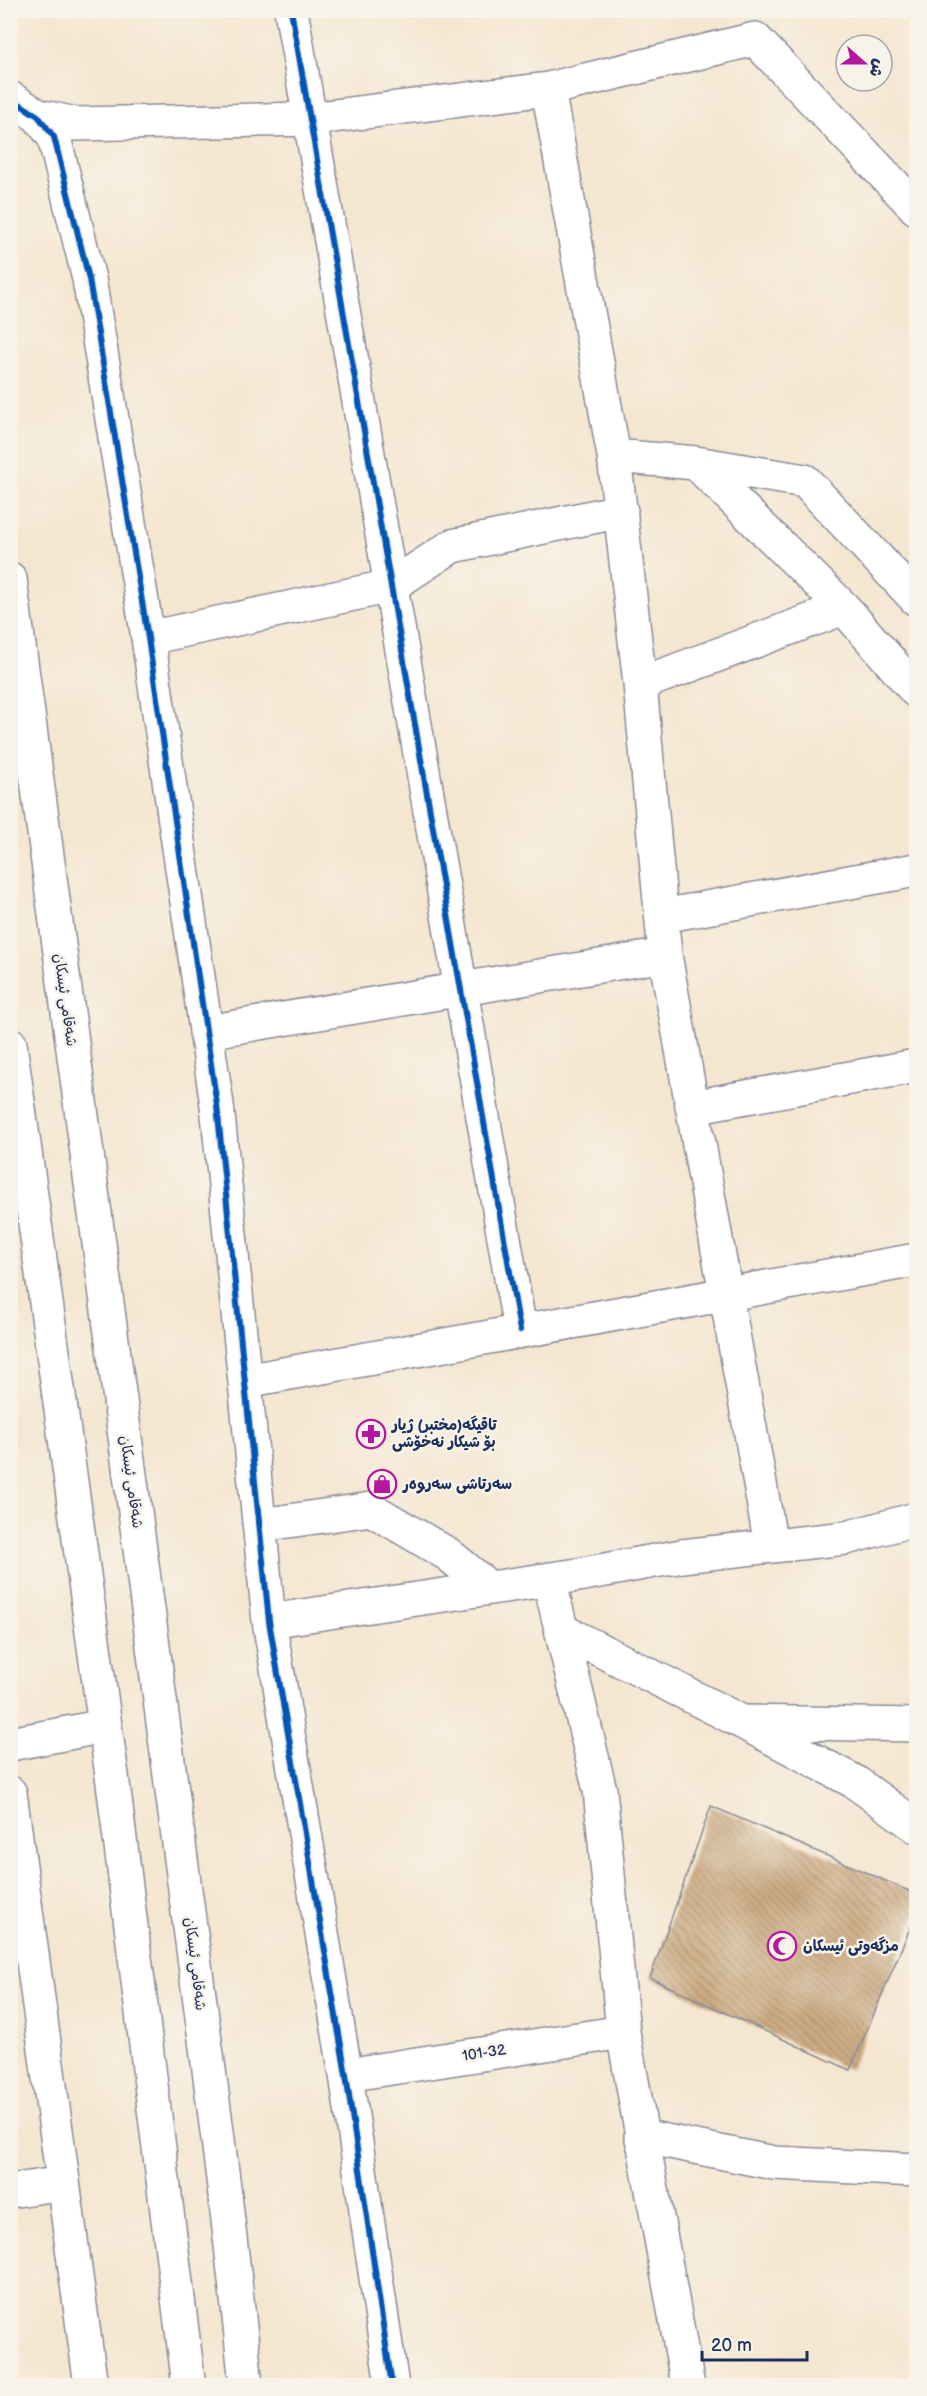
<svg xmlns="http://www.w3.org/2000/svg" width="927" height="2396" font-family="'Balsamiq Sans','Playpen Sans Arabic',sans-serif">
  <defs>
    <pattern id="building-back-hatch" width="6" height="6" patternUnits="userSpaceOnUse" patternTransform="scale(1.5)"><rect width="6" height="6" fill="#cdac83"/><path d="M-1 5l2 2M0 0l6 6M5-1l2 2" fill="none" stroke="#a68c6e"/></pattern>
  </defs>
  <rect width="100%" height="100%" fill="#f7f3e8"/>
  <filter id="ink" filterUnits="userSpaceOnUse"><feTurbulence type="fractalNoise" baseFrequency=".0167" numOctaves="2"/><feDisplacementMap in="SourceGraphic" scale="12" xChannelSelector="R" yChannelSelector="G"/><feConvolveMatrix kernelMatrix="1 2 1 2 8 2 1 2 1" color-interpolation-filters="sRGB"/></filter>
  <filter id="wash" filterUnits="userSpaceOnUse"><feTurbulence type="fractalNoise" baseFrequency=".008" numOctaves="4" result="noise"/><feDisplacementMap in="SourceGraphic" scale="24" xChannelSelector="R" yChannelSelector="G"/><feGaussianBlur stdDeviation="1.35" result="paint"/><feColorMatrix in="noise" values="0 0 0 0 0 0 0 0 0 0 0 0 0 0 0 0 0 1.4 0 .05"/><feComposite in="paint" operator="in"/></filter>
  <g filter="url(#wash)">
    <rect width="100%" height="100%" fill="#f5e6d0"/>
    <g id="blocks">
      <path fill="url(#building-back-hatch)" d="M711,1806L916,1894V1914L850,2070L650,1978Z"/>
    </g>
  </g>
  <g filter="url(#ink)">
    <use href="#blocks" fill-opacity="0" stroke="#888a97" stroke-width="1.5"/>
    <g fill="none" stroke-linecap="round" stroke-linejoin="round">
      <g stroke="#888a97" stroke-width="36">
        <path id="street" d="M291,10L520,1330
          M548,89L755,39L916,208
          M10,98L38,116L54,137L89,279L148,638L217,1105L269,1621L346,2075L392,2386
          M38,116L76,124L310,119L548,89L614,456L696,463L844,608L916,691
          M614,456L640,684L665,955L771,1545
          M696,463L805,481L916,599
          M148,638L391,586L452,546L621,511
          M640,684L844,608
          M662,916L916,870
          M206,1032L665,955
          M692,1107L916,1066
          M245,1381L916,1260
          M261,1525L371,1509L449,1555L489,1588
          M549,1579L600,1790L623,2032L688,2386
          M269,1621L578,1575L682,1556L846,1538L916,1519
          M563,1631L742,1722L855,1782L916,1826
          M747,1722L916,1725
          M10,1744L105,1726
          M10,1793L91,2386
          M346,2075L623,2032
          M641,2136L774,2163L916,2170
          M10,2191L63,2183"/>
      </g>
      <g stroke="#888a97" stroke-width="36">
        <path id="primary" d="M10,579C63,1006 126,1432 181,1859C204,2034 229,2209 246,2386
          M10,1044L113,1783L189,2386"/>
      </g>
      <use href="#street" stroke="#fff" stroke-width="33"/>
      <use href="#primary" stroke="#fff" stroke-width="33"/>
      <g stroke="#f7f3e8" stroke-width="10">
        <path id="cycleway" d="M291,10L520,1330
          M10,98L38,116L54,137L89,279L148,638L217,1105L269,1621L346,2075L392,2386"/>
      </g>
      <use href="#cycleway" stroke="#0057b8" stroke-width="6"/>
    </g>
  </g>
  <defs>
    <g id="pharmacy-ring" transform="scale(1.5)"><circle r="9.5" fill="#f7f3e8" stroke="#b5179e" stroke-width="1.5"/><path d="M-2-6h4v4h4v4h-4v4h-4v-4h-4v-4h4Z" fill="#b5179e"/></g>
    <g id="shop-ring" transform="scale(1.5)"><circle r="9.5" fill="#f7f3e8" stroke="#b5179e" stroke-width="1.5"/><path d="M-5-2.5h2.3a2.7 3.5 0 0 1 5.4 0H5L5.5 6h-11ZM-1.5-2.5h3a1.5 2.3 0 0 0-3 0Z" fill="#b5179e"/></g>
    <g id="mosque-ring" transform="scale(1.5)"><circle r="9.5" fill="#f7f3e8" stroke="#b5179e" stroke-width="1.5"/><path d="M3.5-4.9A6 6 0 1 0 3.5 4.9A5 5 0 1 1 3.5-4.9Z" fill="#b5179e"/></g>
  </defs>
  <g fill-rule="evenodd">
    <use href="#pharmacy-ring" x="371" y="1434"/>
    <use href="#shop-ring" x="382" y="1484"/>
    <use href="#mosque-ring" x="782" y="1946"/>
  </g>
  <g text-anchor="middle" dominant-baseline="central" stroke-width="5" stroke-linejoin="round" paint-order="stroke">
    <g font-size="15" fill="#1b2f5e" stroke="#f7f3e8">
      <text transform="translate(65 1000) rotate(82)">شەقامی ئیسکان</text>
      <text transform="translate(131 1482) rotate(82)">شەقامی ئیسکان</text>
      <text transform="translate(195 1964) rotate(83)">شەقامی ئیسکان</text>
      <text transform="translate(484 2053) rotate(-9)">101-32</text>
    </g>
    <g font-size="15" font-weight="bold" fill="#1b2f5e" stroke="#f7f3e8" text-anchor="start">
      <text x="392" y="1425">تاقیگە(مختبر) ژیار<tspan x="392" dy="17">بۆ شیکار نەخۆشی</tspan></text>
      <text x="403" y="1484">سەرتاشی سەروەر</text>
      <text x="803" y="1946">مزگەوتی ئیسکان</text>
    </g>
  </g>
  <rect width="927" height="2396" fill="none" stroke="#f7f3e8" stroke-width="36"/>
  <g transform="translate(864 63) rotate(111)"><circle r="28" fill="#f7f3e8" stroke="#9fa5b1" stroke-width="1.5"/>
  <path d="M0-4.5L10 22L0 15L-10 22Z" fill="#b5179e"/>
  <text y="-9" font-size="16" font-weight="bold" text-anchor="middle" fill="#1b2f5e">ش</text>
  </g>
  <path d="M702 2351v9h105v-9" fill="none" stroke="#1b2f5e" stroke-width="3"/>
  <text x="711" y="2351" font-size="18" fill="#1b2f5e" stroke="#f7f3e8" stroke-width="4.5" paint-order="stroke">20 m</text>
</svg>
